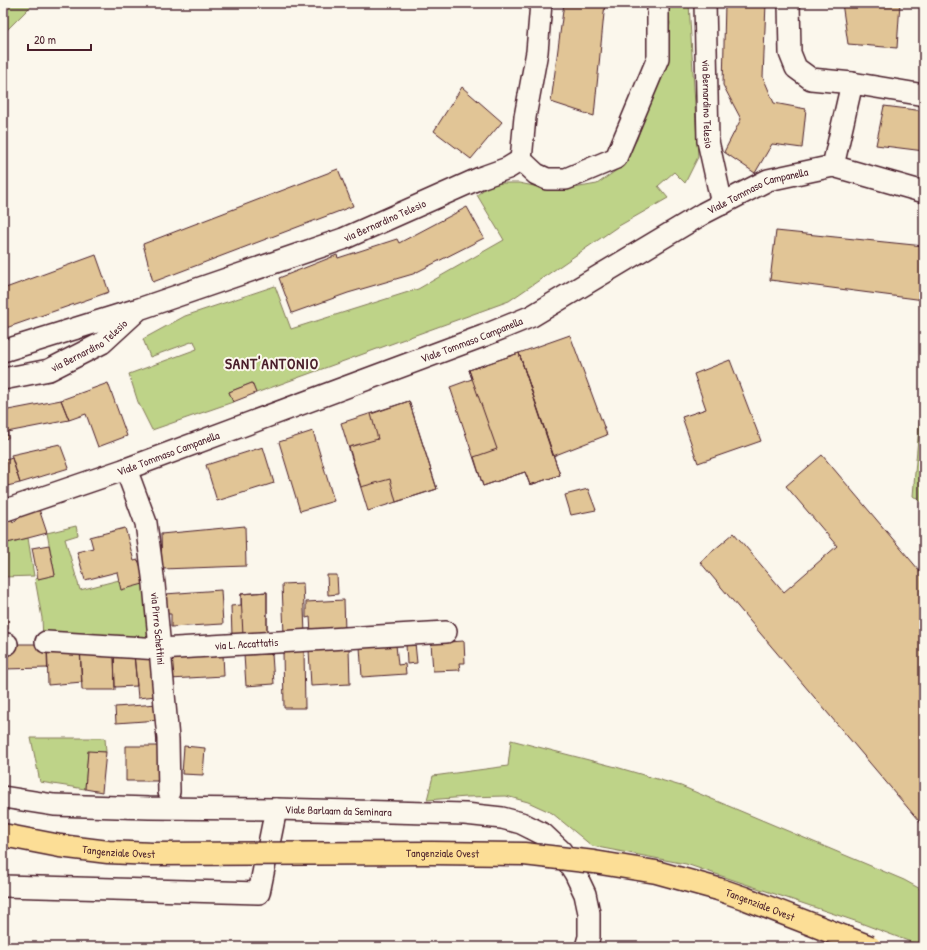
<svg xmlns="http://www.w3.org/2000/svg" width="927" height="950" font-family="'Patrick Hand',sans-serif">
  <rect width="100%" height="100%" fill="#fbf7ec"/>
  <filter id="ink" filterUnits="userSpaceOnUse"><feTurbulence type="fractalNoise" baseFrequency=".025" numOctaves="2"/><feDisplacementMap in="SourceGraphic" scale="8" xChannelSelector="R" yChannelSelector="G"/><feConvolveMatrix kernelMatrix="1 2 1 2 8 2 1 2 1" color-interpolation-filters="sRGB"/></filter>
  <g filter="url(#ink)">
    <path fill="#bed388" stroke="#84795a" d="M3,3H34L3,34Z
      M670,3H689L698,157L685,183L674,172L658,186L668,198L617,227L509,301L256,393L252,383L229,392L233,402L152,430L138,402L129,374L197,349L194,341L150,357L143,339L185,316L275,286L291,329L418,289L504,240L477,195L487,187L499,183H519L539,187L558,188H574L597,184L621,167L637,139L665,57L670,23L667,9Z
      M924,367V504L913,496Z
      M76,526L78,535L65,539L80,590L119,580L147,583L153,641L43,640L42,618L35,579L55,575L47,533Z
      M28,538L34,576L3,577V544Z
      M31,738H105L106,752H88L85,789L40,782Z
      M511,740L616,767L681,786L904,880L924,891V947L858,922L686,864L592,846L552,813L528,802L506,796L467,797L427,800L433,776L508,766Z"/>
    <path fill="#e1c596" stroke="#4a1f2b" d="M564,3H605L594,116L551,102Z
      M725,3H766L763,77L774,103L806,109L802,148L772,144L755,173L724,152L741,119L723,85Z
      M842,3H900L897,48L848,44Z
      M462,87L502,122L471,159L434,131Z
      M884,106L924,111V151L876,145Z
      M338,169L353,206L153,282L143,244Z
      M467,207L484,238L413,274L348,293L292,313L279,278L337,255L338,258L397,239L399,243Z
      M776,231L924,246V300L770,280Z
      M96,255L109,292L3,329V289Z
      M570,335L607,435L553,456L519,353Z
      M519,353L560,475L530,485L525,472L483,486L450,387L472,379L469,370Z
      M519,353L560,475L530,485L525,472L483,486L474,457L497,449L469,370Z
      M730,360L761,441L698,463L682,417L706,409L694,374Z
      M108,383L127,436L98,447L86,414L69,420L61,400Z
      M252,383L256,393L233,402L229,392Z
      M61,400L69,420L7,432L8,438L3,439V411Z
      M409,401L437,489L396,502L390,479L361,487L349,447L378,439L371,414Z
      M409,401L437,489L368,511L341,423Z
      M313,431L334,501L300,511L279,442Z
      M60,444L69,468L20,483L11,455Z
      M263,447L274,483L217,501L206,465Z
      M822,455L924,576V827L700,562L734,533L784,592L837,546L786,486Z
      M12,458L20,483L3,487V461Z
      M588,489L596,510L571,515L565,495Z
      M38,506L47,533L28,538L3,544V523L11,518L13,522Z
      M245,526L246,566L162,569L161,534Z
      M125,528L134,561L138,560L147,583L121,590L117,572L85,580L77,552L93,548L90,537Z
      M49,545L55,575L38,579L32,548Z
      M327,575H337L338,594L328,595Z
      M303,583L305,634L284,635L282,584Z
      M221,590L223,624L171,627V614H166L165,594Z
      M267,592V635L232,636L231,606L241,605V594Z
      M267,592V635L243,636L241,594Z
      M344,600L345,631L311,633L310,617L306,618V602Z
      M3,619H8V629L3,633Z
      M464,641L465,663H459L460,670L433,671L431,643Z
      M415,643L417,663L407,664L406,644Z
      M15,644H47L48,668L3,669V647Z
      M396,645L398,665L405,664L406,674L362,677L360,647Z
      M80,646L82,682L48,685L47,650Z
      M349,648L350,684L311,686L309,650Z
      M80,649H114L115,690H82Z
      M283,651H304L305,708H284Z
      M153,653L156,696L138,698L134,654Z
      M134,654L137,686L115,687L114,655Z
      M223,654L224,676L170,679L169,657Z
      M272,654L274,684L246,686L244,655Z
      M158,704L159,720L116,723L115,707Z
      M126,746H165L164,781H126Z
      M184,746L205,748L203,775L182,774Z
      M88,751L106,752L102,792L85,789Z"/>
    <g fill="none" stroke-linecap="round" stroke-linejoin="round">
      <g stroke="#4a1f2b" stroke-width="24">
        <g id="minor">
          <path id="s1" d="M705,3L708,141L722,204"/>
          <path d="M789,3L790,53L796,68L811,79L852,83"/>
          <path d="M521,160L525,117L537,52L541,3"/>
          <path d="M833,166L852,83L924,95"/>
          <path d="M3,351L135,310"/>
          <path id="s2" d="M3,379L49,370L102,343L139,309L343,239L480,178L508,168L521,160L536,174L547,179H566L616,158L658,58V3"/>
          <path id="s3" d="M126,469L146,523L154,584L160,649L168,739L169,792"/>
          <path id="s4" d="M3,511L126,469L483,336L532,316L704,213L768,180L833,166L924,192"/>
          <path id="s5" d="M46,642L160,649L446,632"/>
          <path d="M3,644H7"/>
          <path id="s6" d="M3,797L54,805L149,808L276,809L465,814L502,818L521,823L543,834L561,851L575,873L585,894L589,913V937L586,947"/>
          <path d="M3,886L259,893L276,809"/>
        </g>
      </g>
      <use href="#minor" stroke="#fbf7ec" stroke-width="21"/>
      <g stroke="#4a1f2b" stroke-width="25" stroke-linecap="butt">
        <g id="highway-bridge">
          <path id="s7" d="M3,835L60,846L108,852L152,854L432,853L524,854L594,862L656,872L718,889L744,898L870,947"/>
        </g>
      </g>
      <use href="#highway-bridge" stroke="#fcde96" stroke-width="22"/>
    </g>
  </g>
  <g text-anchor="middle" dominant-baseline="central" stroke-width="4" stroke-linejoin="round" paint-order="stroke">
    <g font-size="11" fill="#4a1f2b" stroke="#fbf7ec">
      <text stroke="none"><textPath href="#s1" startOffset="101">via Bernardino Telesio</textPath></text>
      <text stroke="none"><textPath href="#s4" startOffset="823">Viale Tommaso Campanella</textPath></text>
      <text stroke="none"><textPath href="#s2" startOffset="418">via Bernardino Telesio</textPath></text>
      <text stroke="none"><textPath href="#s4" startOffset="499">Viale Tommaso Campanella</textPath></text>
      <text stroke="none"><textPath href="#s2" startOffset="94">via Bernardino Telesio</textPath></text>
      <text stroke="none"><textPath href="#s4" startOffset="175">Viale Tommaso Campanella</textPath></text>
      <text stroke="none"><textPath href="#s3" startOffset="164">via Pirro Schettini</textPath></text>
      <text stroke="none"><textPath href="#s5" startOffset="201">via L. Accattatis</textPath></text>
      <text stroke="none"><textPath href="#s6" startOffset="336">Viale Barlaam da Seminara</textPath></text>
      <text stroke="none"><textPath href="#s7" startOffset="117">Tangenziale Ovest</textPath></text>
      <text stroke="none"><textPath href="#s7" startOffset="441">Tangenziale Ovest</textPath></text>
      <text stroke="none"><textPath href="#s7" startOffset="765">Tangenziale Ovest</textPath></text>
    </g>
    <g font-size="15" font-weight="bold" letter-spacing="1" fill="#4a1f2b" stroke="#fbf7ec">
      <text x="272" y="363">SANT'ANTONIO</text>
    </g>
  </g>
  <rect width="927" height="950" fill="none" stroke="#fbf7ec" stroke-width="16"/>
  <rect x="8" y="8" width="911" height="934" fill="none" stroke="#4a1f2b" stroke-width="1.5" filter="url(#ink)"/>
  <path d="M28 44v6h63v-6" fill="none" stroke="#4a1f2b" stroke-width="2"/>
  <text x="34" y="44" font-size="12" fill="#4a1f2b" stroke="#fbf7ec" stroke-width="3" paint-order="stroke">20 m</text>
</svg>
